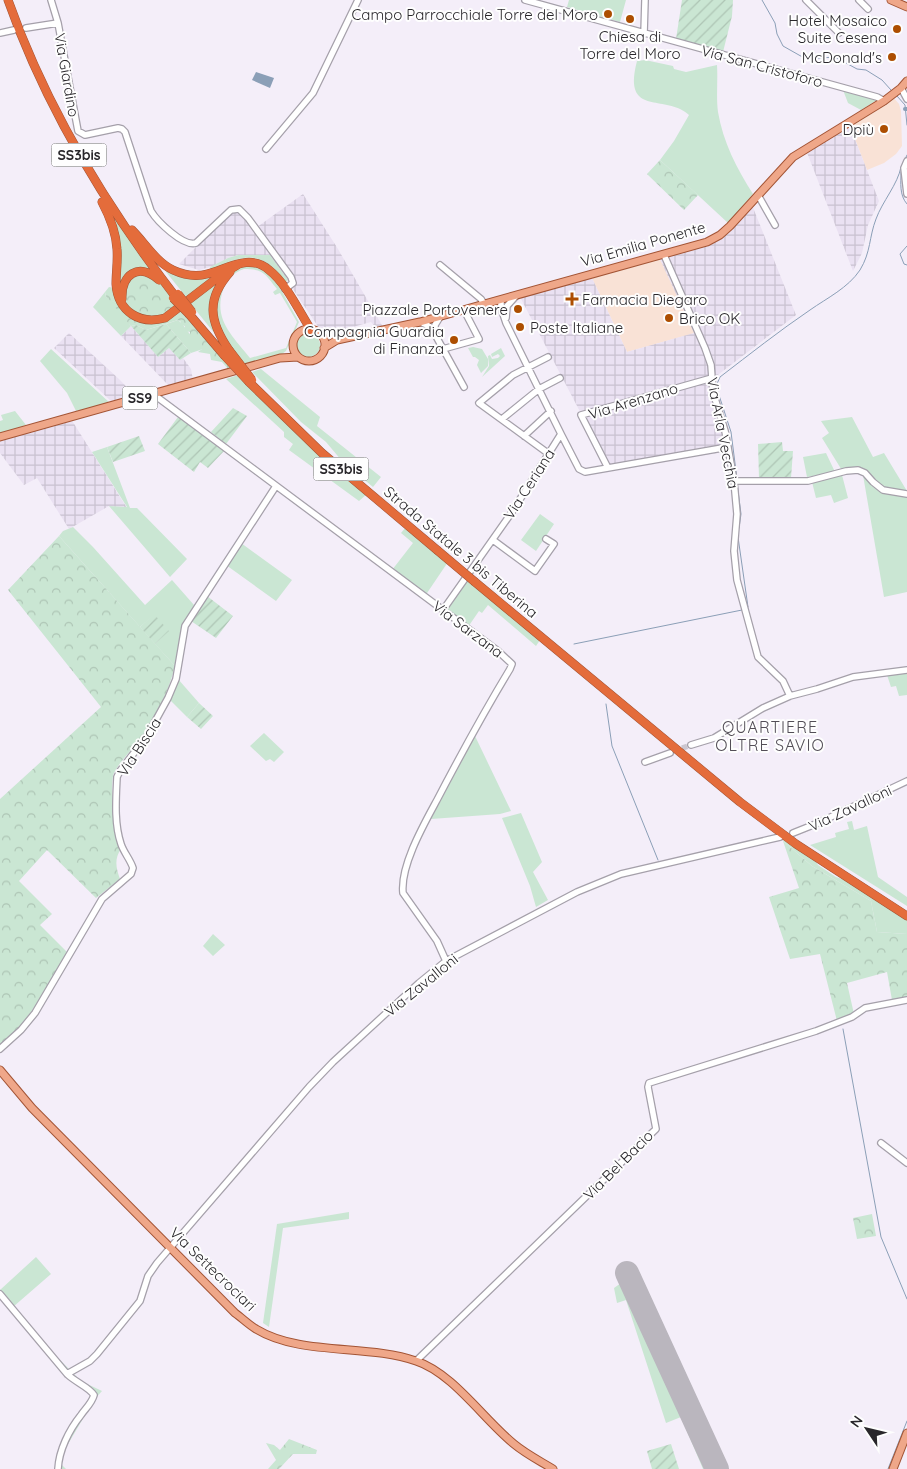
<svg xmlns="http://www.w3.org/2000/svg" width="907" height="1469" font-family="Quicksand,sans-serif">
  <defs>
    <pattern id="industrial-grid" width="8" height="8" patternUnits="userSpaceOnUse" patternTransform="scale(1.25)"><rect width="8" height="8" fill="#eae1f2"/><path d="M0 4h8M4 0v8" fill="none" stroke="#c9c1d0"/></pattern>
    <pattern id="forest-crowns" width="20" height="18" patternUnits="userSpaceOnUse" patternTransform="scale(1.25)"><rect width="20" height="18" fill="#cae6d3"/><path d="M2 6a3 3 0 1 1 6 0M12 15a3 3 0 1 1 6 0" fill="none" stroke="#aec5b5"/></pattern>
    <pattern id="garden-furrows" width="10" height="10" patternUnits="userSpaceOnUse" patternTransform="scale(1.25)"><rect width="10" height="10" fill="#cae6d3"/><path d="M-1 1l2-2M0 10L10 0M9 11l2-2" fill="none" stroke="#aec5b5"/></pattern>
  </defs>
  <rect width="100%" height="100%" fill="#f4eef9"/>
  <path fill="#f9e2d6" d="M893,97L899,104L901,111L902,146L896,154L884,163L867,170L849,124Z
    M659,257L695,333L627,352L592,278Z"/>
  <path fill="url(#industrial-grid)" d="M849,124L879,201L868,225L862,253L853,271L806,150Z
    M303,194L338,249L383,327L377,329L371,322L331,333L319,328L270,255H238L228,258L214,266L199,270L179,264L232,211L240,212L253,230Z
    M752,205L796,315L710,381L730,451L610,469L520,297L592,278L627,352L694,333L659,257L706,244Z
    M131,326L158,357L169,348L180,360L183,358L191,369L193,380L169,386L121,336Z
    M69,333L120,380L135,396L112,402L54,348Z
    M71,419L127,508L109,506L69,529L37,478L24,485L0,453V438Z"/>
  <path fill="#cae6d3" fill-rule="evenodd" d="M569,0H626L620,22L567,7Z
    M645,60L673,66L674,69L686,72L717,65C718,80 716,97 718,112C723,142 737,169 753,194L728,223L660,160L674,141L689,115C665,93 622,118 637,61Z
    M843,90L875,98L877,100L861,110L848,103Z
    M110,210L155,273L142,268L131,271L120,289Z
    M238,255H270L288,280L285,282C261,248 244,255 211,270L210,267L228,258Z
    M158,262L176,273L221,271L187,298Z
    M253,266L268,273L280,288L299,322L286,351L279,356L246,366L220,332L214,314L221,285L235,270L242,267ZM244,269C264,269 265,274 277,289L273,292L275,295L280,293L297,322L286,348L250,358C233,336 213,320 223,290C226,279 233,273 244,269Z
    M228,271L215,289V334L190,303Z
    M105,292L106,297L114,302L131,326L121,336L93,307Z
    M178,320C187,327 190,340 202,340L203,349L191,353L166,324Z
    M296 345a12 12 0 1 1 24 0a12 12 0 1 1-24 0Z
    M473,347L482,349L488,359V366L481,373L477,365L479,360L475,357H473L468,348Z
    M501,348L505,356L482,377L489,366L488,356L490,355L492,359L498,358L500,356L498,354L492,357L491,354Z
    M51,349L110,403L76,411L67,393L40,361Z
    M261,369L320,417L317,426L381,477L373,487L342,461L326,442L301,422L252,372Z
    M238,375L318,453L323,461L367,494L359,501L289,450L293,444L284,437V432L226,379Z
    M15,411L26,425L0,434V421L3,420L1,415Z
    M852,417L873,457L884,453L907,491V592L884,597L863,475L860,472H843L822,438L829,433L821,421Z
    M107,447L130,508H137L187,559L170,577L109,506L127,507L92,452Z
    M826,453L835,472L807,477L803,457Z
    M842,475L848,498L834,503L831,495L816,498L812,482Z
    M540,514L554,524L536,551L521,540Z
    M73,527L93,547L145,605L172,580L194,605L184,624L175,666L155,644L168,631L154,615L140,627L59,536L63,531Z
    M406,527L448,562L425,596L392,570L413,543L401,533Z
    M241,543L292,580L276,601L226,565Z
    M467,579L540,640L536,646L488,605L482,613L479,611L468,627L446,611Z
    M907,671V695L899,696L896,686L891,687L886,672Z
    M178,679L199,703L187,717L170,700Z
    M264,733L284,752L274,762L270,759L266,761L250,746Z
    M475,736L511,811L500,814L431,819Z
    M521,813L542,862L533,872L548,900L536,907L530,886L502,818Z
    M852,821L854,830L867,826L878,877L907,897V906L810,845L836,837L835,833L849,829L847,822Z
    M784,839L814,859L818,865L836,877L848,881L907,919V934L877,932L871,901L812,866L783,841Z
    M213,934L225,945L213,956L203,946Z
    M349,1212V1219L283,1228L269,1327L263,1323L277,1224Z
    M36,1257L51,1274L13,1307L0,1290Z
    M625,1274L647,1328L712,1469H703L681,1417L666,1423L626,1300L617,1303L614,1288L621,1283V1278Z
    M46,1346L81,1381L102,1391L94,1400L71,1439L64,1451L62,1465L66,1469H59L61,1453L94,1395L77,1381Z"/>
  <path fill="url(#forest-crowns)" d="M660,160L698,195L684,210L647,174Z
    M142,273L157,279L177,306L164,315L153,318L136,313L129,307L125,300L126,284L129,278Z
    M109,287L114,288L129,316H173L181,311L232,368L228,369L222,362L211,360L210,354L198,352L202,349V341L190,339V332L185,331V326L180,325L181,322L178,320L146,330L136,325L131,326L114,306V302C107,300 106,298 105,292Z
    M59,536L175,666C169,690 157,716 142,736C136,745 118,764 114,773C109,785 115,837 121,849C114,859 116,868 120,879L96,898L47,850L19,881L52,914L40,925L67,952C48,985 31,1021 0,1045V799L101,707L8,590Z
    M783,841L812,866L871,901L877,932L907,934V997L892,1000L887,972L847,983L854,1014L837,1021L820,954L790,959L769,897L799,888Z
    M872,1214L876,1236L857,1239L853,1218Z
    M289,1439L317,1450L316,1454H293L279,1469H268L276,1460L266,1443L274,1445L280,1450Z"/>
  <path fill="url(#garden-furrows)" d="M682,0H733L732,16L723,52L676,39Z
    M166,324L191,353L180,360L169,348L158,357L131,326L136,325L146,330Z
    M233,408L247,416L226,444L211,432Z
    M178,417L224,451L208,468L200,462L194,472L158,444Z
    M139,436L145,451L113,462L107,447Z
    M782,442L783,451H793L791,478H759L758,444Z
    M207,596L233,616L216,638L191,621Z
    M154,614L169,631L155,644L140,627Z
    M199,703L213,716L201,729L187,717Z
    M671,1444L679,1469H652L647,1451Z"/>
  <path fill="#8b9fb7" d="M256,72L274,78L270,88L252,80Z"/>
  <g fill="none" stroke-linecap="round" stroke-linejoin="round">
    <path stroke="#8b9fb7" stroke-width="1" d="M762,0L775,23L777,34L783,46L806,59L835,57L857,69L866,70L882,80L891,90
      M897,96L905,105L907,125
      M901,168L907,155
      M901,172C901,183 899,195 907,204
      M907,246L900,254L904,264L907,265
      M737,479L731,432L716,386L720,377C750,354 779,331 810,310C827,298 848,288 860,270C871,252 869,237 876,219C882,202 898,184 901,167
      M737,483L741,514L739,528
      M738,537L748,607
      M574,644L742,610
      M606,704L612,746L658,860
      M843,1029L881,1237L907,1299
      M888,1469L907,1421"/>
    <path stroke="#8b9fb7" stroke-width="4" d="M905,109H907"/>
    <path stroke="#bab6be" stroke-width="24" d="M627,1273L717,1469"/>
    <path stroke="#cbc6d0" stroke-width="5.5" stroke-dasharray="5.5 3" stroke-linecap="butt" d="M674,751L691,745"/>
    <g stroke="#a5a0aa" stroke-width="8">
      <path id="minor" d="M51,0L58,23L78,131L85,135L118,128L122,129L125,132L151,211C157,221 183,247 196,243L231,210L239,209L248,218L291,277L293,283L285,289
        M525,0L877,97L884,101
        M806,0L839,33
        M859,0L868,9
        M26,28L58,23
        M0,33L14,30
        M644,34L645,0
        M901,88L907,99
        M266,149L313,93L358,0
        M907,161L904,168L907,194
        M758,195L775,225
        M664,255L705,348L711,365L713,392L725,431L734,481L737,514L734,551L737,580L758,657L783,681L790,696
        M440,265L481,299L484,304
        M506,318L507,306L516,296
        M420,322L427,325L432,329L464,387
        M435,334V325L440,317
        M443,349L479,339L467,316
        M548,357L513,375L479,403L549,454
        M712,378L581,415L608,468L728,447
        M153,394L498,651L512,664L510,669C484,712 460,756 437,800C424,824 400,866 403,893L437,941L446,961
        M502,419L539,389L560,378
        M561,434L579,469L585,472L608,468
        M524,436L551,411
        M734,481H808L846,471L858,470L865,473L873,482L883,490L907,494
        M493,540L535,571L554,544L546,539
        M443,610L512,512L561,434L506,323L501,308V300
        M691,745L714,738L763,708L790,696L817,689L853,677L907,670
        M645,762L670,753
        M793,833L818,823L907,781
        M0,1049L21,1030L35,1013L102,899L131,874L133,868C130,859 124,853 121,844C114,823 116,799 117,777L120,771L147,736L168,698L176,679L185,626L276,486
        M881,1143L907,1163
        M0,1294L67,1374C75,1382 89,1387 94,1395C92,1403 85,1409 81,1415C69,1430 59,1450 58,1469
        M416,1361L656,1129L648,1087L649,1083L816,1031L852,1017L865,1008L907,1000
        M67,1374L90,1361L97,1354L140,1301L148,1276L157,1263L309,1087L333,1062L419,983L446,961L577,892L621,874L780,837"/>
    </g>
    <g stroke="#a35435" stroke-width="9">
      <path id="major" d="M891,0L907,7
        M293 345a16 16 0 1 1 32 0a16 16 0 1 1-32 0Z
        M324,348L337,340L420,322L707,242L720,235L730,226L793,157L884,101L901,88L907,81
        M0,437L280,358L298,357
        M0,1070L32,1108L235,1313C242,1318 249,1325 256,1329C300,1356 368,1344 416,1361C453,1373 484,1420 514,1444C526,1454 540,1461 553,1469
        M893,1469L907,1433"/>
    </g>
    <g stroke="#a35435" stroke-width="9">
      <path id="highway" d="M8,0C46,108 105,205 175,296
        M102,202C110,217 116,232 117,249C118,261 116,273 116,284C118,312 140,325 165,318L221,275L239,264
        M132,230C145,243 156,262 173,270C184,275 196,277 207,274C227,269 250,253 269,270C286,283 299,311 311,330
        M122,299C121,274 139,262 159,280
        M189,314L224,355
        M229,350C209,321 206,299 230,272
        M249,382L322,453L437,550
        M475,582L740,802L796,844L907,916"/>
    </g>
    <use href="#minor" stroke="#fff" stroke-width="5.5"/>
    <use href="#major" stroke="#efa789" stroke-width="7"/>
    <use href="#highway" stroke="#e46c3b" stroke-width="8"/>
    <g stroke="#a35435" stroke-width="9" stroke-linecap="butt">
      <path id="highway-bridge" d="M178,294L192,312
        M173,298L189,314
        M229,350L252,380
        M224,355L249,382
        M437,550L475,582"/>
    </g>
    <use href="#highway-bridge" stroke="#e46c3b" stroke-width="8"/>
  </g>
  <g fill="#ad4e01" stroke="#fefefe" stroke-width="2">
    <circle cx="608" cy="14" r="5"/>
    <circle cx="630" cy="19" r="5"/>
    <circle cx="897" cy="29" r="5"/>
    <circle cx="892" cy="57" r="5"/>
    <circle cx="884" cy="129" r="5"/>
    <path d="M569.5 291.5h5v5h5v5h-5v5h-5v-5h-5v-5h5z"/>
    <circle cx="518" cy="309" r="5"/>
    <circle cx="669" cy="318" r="5"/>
    <circle cx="520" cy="327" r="5"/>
    <circle cx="454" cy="340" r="5"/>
  </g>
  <g text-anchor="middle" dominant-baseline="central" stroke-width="4" stroke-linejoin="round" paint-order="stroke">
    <g fill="#fefefe" stroke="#69686a" stroke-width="1">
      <rect x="51.5" y="143.5" width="55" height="23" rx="4"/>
      <rect x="122.5" y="386.5" width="35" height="23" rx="4"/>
      <rect x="313.5" y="457.5" width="55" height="23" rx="4"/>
    </g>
    <g font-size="14" font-weight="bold" fill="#29272b">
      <text x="79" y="155">SS3bis</text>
      <text x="140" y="398">SS9</text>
      <text x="341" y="469">SS3bis</text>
    </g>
    <g font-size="15" fill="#29272b" stroke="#fefefe" text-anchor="end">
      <text x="598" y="14">Campo Parrocchiale Torre del Moro</text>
      <text x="887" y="20">Hotel Mosaico<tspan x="887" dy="17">Suite Cesena</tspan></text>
      <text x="630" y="36" text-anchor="middle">Chiesa di<tspan x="630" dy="17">Torre del Moro</tspan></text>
      <text x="882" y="57">McDonald's</text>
      <text x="874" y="129">Dpiù</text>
      <text x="582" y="299" text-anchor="start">Farmacia Diegaro</text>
      <text x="508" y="309">Piazzale Portovenere</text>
      <text x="679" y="318" text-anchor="start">Brico OK</text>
      <text x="530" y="327" text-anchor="start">Poste Italiane</text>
      <text x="444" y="331">Compagnia Guardia<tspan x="444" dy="17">di Finanza</tspan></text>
    </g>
    <g font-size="15" fill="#29272b" stroke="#fefefe">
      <text transform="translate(762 66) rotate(15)">Via San Cristoforo</text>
      <text transform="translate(67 75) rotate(80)">Via Giardino</text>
      <text transform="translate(643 244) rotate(-16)">Via Emilia Ponente</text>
      <text transform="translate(633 401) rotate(-17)">Via Arenzano</text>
      <text transform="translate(723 433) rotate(79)">Via Arla Vecchia</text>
      <text transform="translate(529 484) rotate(-57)">Via Ceriana</text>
      <text transform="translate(461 552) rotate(40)">Strada Statale 3 bis Tiberina</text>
      <text transform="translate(468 629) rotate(37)">Via Sarzana</text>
      <text transform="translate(139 747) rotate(-57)">Via Biscia</text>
      <text transform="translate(850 808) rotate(-25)">Via Zavalloni</text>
      <text transform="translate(421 985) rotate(-39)">Via Zavalloni</text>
      <text transform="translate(618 1165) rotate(-45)">Via Bel Bacio</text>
      <text transform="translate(213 1269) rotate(44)">Via Settecrociari</text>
    </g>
    <g font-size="16" letter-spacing="1" fill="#534e57" stroke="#fefefe">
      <text x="770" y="727">QUARTIERE<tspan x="770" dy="18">OLTRE SAVIO</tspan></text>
    </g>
  </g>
  <g transform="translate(867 1429) rotate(305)" stroke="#fefefe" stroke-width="4" paint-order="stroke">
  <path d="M0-4L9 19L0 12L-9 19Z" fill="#29272b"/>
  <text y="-8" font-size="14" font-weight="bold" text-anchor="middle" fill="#29272b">N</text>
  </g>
</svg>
